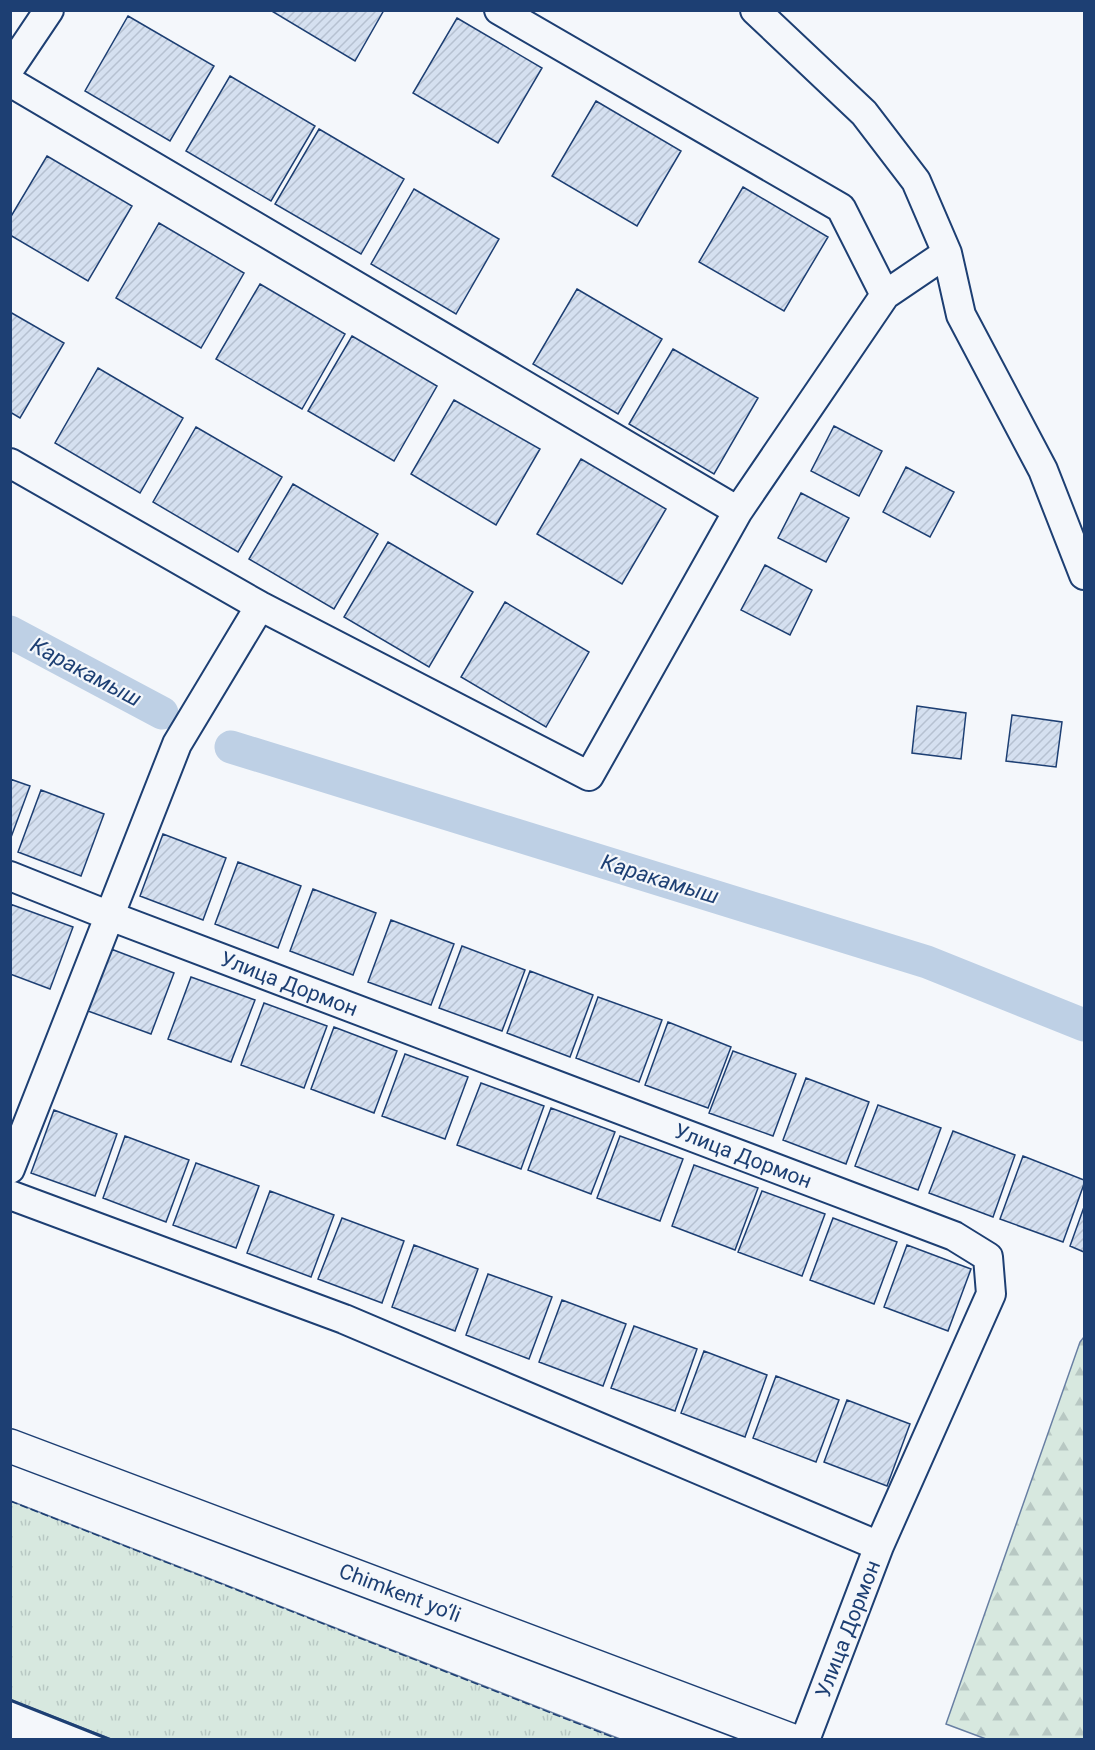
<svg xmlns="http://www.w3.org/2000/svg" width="1095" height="1750" font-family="Roboto,sans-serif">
  <defs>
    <pattern id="grass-tufts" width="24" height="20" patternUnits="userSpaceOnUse" patternTransform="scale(1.5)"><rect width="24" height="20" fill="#d7e8df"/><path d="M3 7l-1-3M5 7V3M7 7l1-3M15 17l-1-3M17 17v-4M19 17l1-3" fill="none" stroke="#b8c8c3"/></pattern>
    <pattern id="forest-firs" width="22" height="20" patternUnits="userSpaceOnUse" patternTransform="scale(1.5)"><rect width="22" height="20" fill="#d7e8df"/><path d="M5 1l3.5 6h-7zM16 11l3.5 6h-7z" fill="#b8c8c3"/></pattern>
    <pattern id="building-hatch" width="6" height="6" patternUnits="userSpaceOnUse" patternTransform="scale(1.5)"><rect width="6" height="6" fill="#d5e0f0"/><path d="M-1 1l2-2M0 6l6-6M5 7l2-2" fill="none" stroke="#b6c1d1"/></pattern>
  </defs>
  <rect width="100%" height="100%" fill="#f4f7fb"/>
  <path fill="url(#grass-tufts)" stroke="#687fa3" stroke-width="1.5" d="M10,1501H11L620,1739H111L11,1700Z"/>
  <path fill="url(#forest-firs)" stroke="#687fa3" stroke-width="1.5" d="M1084,1337V1739H986L946,1724L1080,1342Z"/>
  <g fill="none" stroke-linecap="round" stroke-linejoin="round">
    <path stroke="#bed0e5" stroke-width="33" d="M10,632L162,713
      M231,747L927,962L1084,1025"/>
  </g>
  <path fill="url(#building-hatch)" stroke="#1d3f73" stroke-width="1.5" d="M270,10H384L355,61Z
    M128,16L214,66L170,141L85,91Z
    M457,18L542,68L498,143L413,93Z
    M230,76L315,126L271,201L186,151Z
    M596,101L681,151L637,226L552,176Z
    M319,129L404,179L361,254L275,204Z
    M47,156L132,206L88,281L10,235V218Z
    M743,187L828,237L784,311L699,262Z
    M414,189L499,239L456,314L371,264Z
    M159,223L244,273L201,348L116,298Z
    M260,284L345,334L302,409L216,359Z
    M577,289L662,339L618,414L533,364Z
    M10,312L64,343L20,418L10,412Z
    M352,336L437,386L394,461L308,411Z
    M673,349L758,398L714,474L629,424Z
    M98,368L183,418L140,493L55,443Z
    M454,400L540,449L496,525L411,474Z
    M834,426L882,451L859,496L811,471Z
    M196,427L282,477L238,552L153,502Z
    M581,459L666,509L622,584L537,534Z
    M906,467L954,492L930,537L883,512Z
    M293,484L378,534L334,609L249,559Z
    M801,493L849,518L826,562L778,538Z
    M388,542L473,592L429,667L344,617Z
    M765,565L812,590L790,635L741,610Z
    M505,602L589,652L546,727L461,677Z
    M917,706L966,713L961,759L912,753Z
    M1012,715L1062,722L1056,767L1006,761Z
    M10,779L30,786L10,840Z
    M41,790L104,814L81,876L18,852Z
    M163,834L226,858L203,920L140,896Z
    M238,862L301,886L278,948L215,924Z
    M313,889L376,913L353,975L290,951Z
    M10,904L73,927L50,989L10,974Z
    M391,920L454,944L431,1005L368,982Z
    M462,946L525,970L502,1031L439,1008Z
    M111,949L174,973L151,1034L88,1011Z
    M530,971L593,995L570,1057L507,1033Z
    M191,977L255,1000L231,1062L168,1039Z
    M598,997L662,1020L639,1082L576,1058Z
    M264,1003L327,1026L304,1088L241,1065Z
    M668,1022L731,1047L708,1108L645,1085Z
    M334,1027L397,1051L374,1113L311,1089Z
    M733,1051L796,1074L773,1136L709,1113Z
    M405,1054L468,1077L445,1139L382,1116Z
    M806,1078L869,1102L846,1164L783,1140Z
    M481,1083L544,1106L521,1169L457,1145Z
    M878,1105L941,1128L918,1190L855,1166Z
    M551,1108L615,1132L591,1194L528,1170Z
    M54,1110L117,1134L95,1196L31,1173Z
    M953,1131L1015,1155L993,1217L929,1193Z
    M125,1136L189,1160L166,1222L103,1198Z
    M620,1136L683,1159L660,1221L597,1198Z
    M1023,1156L1084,1180V1184L1063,1242L1000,1219Z
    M196,1163L259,1186L236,1248L173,1225Z
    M694,1165L758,1188L735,1250L672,1226Z
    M270,1191L334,1215L311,1277L247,1253Z
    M762,1191L825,1214L802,1276L738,1252Z
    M1084,1207V1252L1070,1246Z
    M342,1218L404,1241L382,1303L318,1279Z
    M833,1218L897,1242L874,1304L810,1280Z
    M414,1245L478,1269L455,1331L392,1307Z
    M907,1245L971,1269L948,1331L884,1307Z
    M488,1274L552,1297L529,1359L466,1335Z
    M562,1300L626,1324L603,1386L539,1362Z
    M634,1326L697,1349L675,1411L611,1388Z
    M704,1351L767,1375L745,1437L681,1413Z
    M776,1376L839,1400L816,1462L753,1438Z
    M847,1400L910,1424L887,1486L824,1462Z"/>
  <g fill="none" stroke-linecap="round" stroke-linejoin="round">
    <g stroke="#1d3f73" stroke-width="32">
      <path id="street" d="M499,10L841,208L885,295
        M755,10L864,113L916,181L947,253L961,315L1043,470L1084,575
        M10,68L49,10
        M10,82L738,511
        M10,463L260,606L589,776L738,511L885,295L947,253
        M10,876L110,916L954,1236L988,1257L991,1294L879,1546L805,1740
        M10,1169L177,744L260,606
        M10,1195L344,1319L879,1546"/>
    </g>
    <g stroke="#1d3f73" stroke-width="36">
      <path id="highway" d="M10,1446L790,1740"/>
    </g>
    <use href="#street" stroke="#f4f7fb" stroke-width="28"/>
    <use href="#highway" stroke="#f4f7fb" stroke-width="33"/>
    <path stroke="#1d3f73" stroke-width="1.5" stroke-dasharray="8 3" stroke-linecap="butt" d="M10,1501L620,1740"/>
    <path stroke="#1d3f73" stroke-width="3" d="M10,1700L111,1740"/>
  </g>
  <g text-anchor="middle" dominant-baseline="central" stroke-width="4.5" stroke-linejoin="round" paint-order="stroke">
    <g font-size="21" fill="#1d3f73" stroke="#f4f7fb">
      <text transform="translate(289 984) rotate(21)">Улица Дормон</text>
      <text transform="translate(743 1156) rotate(21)">Улица Дормон</text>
      <text transform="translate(400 1593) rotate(21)">Chimkent yo‘li</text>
      <text transform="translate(848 1629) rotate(-69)">Улица Дормон</text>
    </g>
    <g font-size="22" font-style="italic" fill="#1d3f73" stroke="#f4f7fb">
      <text transform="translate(86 672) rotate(28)">Каракамыш</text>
      <text transform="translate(660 879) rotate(17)">Каракамыш</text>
    </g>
  </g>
  <rect width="1095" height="1750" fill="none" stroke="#1d3f73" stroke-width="24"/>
</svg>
